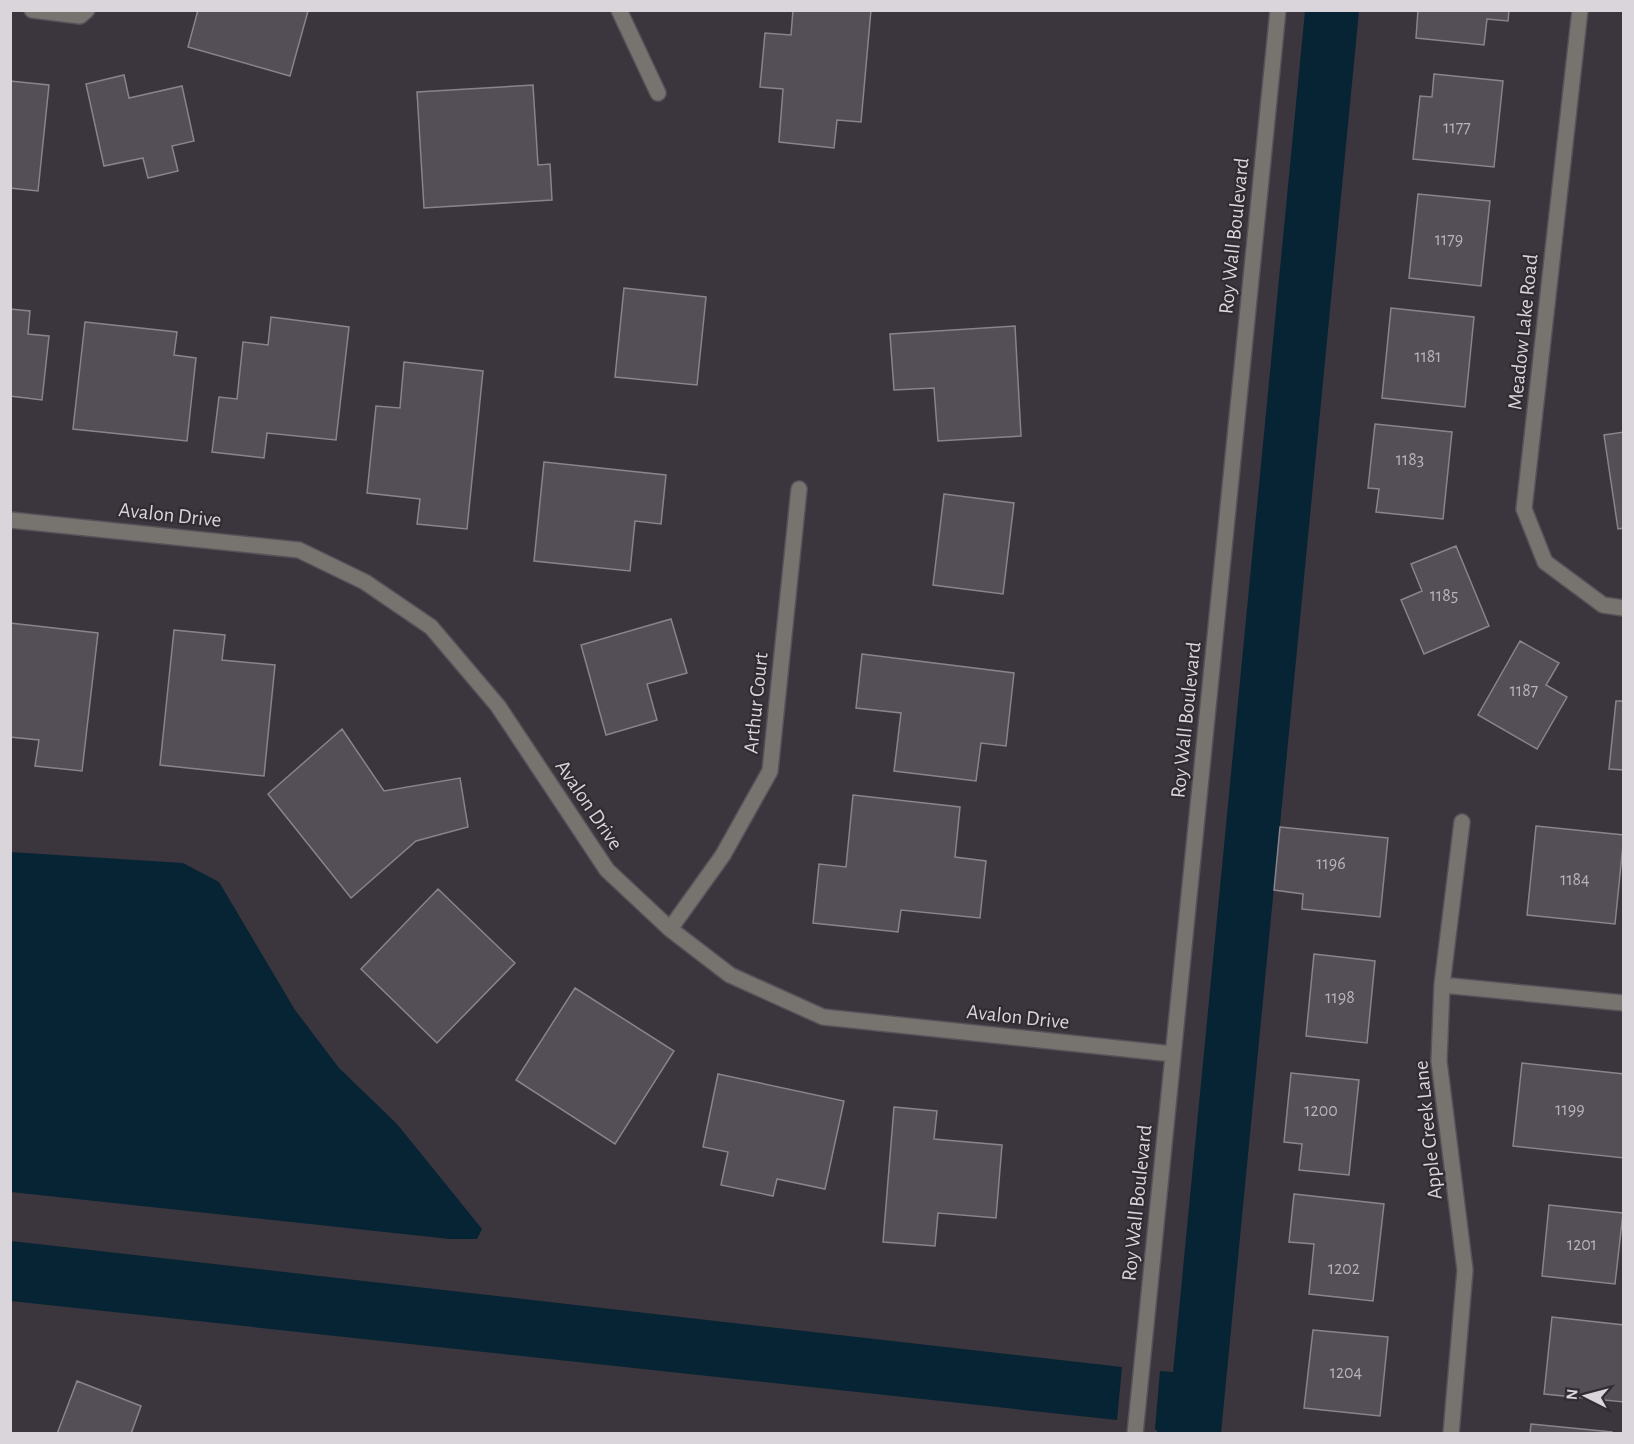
<svg xmlns="http://www.w3.org/2000/svg" width="1634" height="1444" font-family="'Alegreya Sans',sans-serif">
  <rect width="100%" height="100%" fill="#3b353d"/>
  <path fill="#062433" d="M1305,11H1359L1221,1433H1159L1155,1429L1160,1371L1173,1372Z
    M10,852L183,863L219,882L295,1010L339,1068L397,1124L482,1229L477,1239H450L11,1192Z
    M11,1241L1122,1367L1117,1420L11,1301Z"/>
  <path fill="#544e56" stroke="#8a838c" stroke-width="1.5" d="M198,10L308,11L290,76L188,47Z
    M793,10H871L861,122L837,120L834,148L779,142L783,89L760,87L765,33L791,35Z
    M1418,10H1509L1508,21L1487,19L1484,45L1416,38Z
    M1434,74L1503,81L1494,167L1413,159L1420,96L1432,97Z
    M124,75L129,98L182,86L194,141L172,146L178,171L148,178L143,158L104,166L86,84Z
    M10,81L49,85L38,191L10,188Z
    M533,85L538,165L550,164L552,200L424,208L417,92Z
    M1418,194L1490,201L1481,286L1409,278Z
    M624,288L706,297L697,385L615,377Z
    M1391,308L1474,317L1465,407L1382,398Z
    M10,309L30,311L28,334L49,336L42,400L10,396Z
    M271,317L349,327L336,440L267,433L264,458L212,452L219,397L237,399L243,342L268,345Z
    M85,322L177,332L174,355L196,358L187,441L73,429Z
    M1015,326L1021,436L938,441L934,388L894,390L890,334Z
    M404,362L483,371L467,529L417,524L420,499L367,493L376,406L400,408Z
    M1375,424L1452,432L1443,519L1376,512L1379,489L1368,488Z
    M1624,432V528L1618,529L1604,435Z
    M544,462L666,475L661,524L635,521L630,571L534,561Z
    M944,494L1014,503L1003,594L933,585Z
    M1456,546L1489,626L1424,654L1401,600L1422,591L1411,564Z
    M671,619L687,673L647,684L657,720L606,735L581,645Z
    M10,623L98,633L82,771L35,766L39,740L10,737Z
    M174,630L225,635L222,660L275,665L264,776L160,765Z
    M1520,641L1559,663L1546,685L1567,697L1537,749L1478,715Z
    M862,654L1014,673L1006,746L981,743L976,781L894,771L901,713L856,708Z
    M1616,701H1624V770L1609,769Z
    M342,729L384,791L460,778L468,827L416,841L351,898L268,794Z
    M853,795L960,807L955,857L986,861L980,918L901,910L898,932L813,923L819,864L846,867Z
    M1536,826L1624,835L1615,924L1527,915Z
    M1280,827L1388,838L1380,917L1302,909L1303,894L1274,890Z
    M438,889L515,963L437,1043L361,969Z
    M1314,954L1375,961L1367,1043L1306,1036Z
    M575,988L674,1051L615,1144L516,1080Z
    M1522,1063L1624,1074V1158L1513,1146Z
    M1291,1073L1359,1080L1349,1175L1299,1170L1302,1144L1284,1142Z
    M718,1074L844,1101L825,1189L777,1179L773,1196L721,1185L728,1152L703,1147Z
    M894,1107L937,1111L934,1139L1002,1145L996,1218L938,1213L935,1246L883,1242Z
    M1294,1194L1384,1204L1373,1301L1309,1294L1314,1244L1289,1242Z
    M1549,1205L1623,1213L1615,1284L1542,1276Z
    M1552,1317L1624,1325V1402L1544,1394Z
    M1313,1330L1388,1337L1380,1416L1304,1408Z
    M77,1381L141,1406L131,1434H57Z
    M1531,1424L1612,1432V1434H1530Z"/>
  <g fill="none" stroke-linecap="round" stroke-linejoin="round">
    <g stroke="#575259" stroke-width="18">
      <path id="minor" d="M32,10L80,16L87,10
        M619,10L658,93
        M1580,10L1524,509L1545,562L1603,605L1624,608
        M10,520L299,550L365,582L431,627L498,706L607,870L670,929L730,975L823,1017L1173,1054
        M670,929L723,855L770,771L799,489
        M1442,985L1624,1003
        M1135,1434L1278,10
        M1451,1434L1465,1270L1439,1061L1442,985L1462,822"/>
    </g>
    <use href="#minor" stroke="#777470" stroke-width="15"/>
  </g>
  <g text-anchor="middle" dominant-baseline="central" stroke-width="4.5" stroke-linejoin="round" paint-order="stroke">
    <g font-size="18" fill="#b8b3b9">
      <text x="1457" y="128">1177</text>
      <text x="1449" y="240">1179</text>
      <text x="1428" y="357">1181</text>
      <text x="1410" y="460">1183</text>
      <text x="1444" y="596">1185</text>
      <text x="1524" y="691">1187</text>
      <text x="1331" y="864">1196</text>
      <text x="1575" y="880">1184</text>
      <text x="1340" y="998">1198</text>
      <text x="1570" y="1110">1199</text>
      <text x="1321" y="1111">1200</text>
      <text x="1582" y="1245">1201</text>
      <text x="1344" y="1269">1202</text>
      <text x="1346" y="1373">1204</text>
    </g>
    <g font-size="21" fill="#d9d5da" stroke="#312b32">
      <text transform="translate(1234 236) rotate(-84)">Roy Wall Boulevard</text>
      <text transform="translate(1523 332) rotate(-84)">Meadow Lake Road</text>
      <text transform="translate(170 515) rotate(6)">Avalon Drive</text>
      <text transform="translate(756 703) rotate(-84)">Arthur Court</text>
      <text transform="translate(1186 720) rotate(-84)">Roy Wall Boulevard</text>
      <text transform="translate(589 805) rotate(56)">Avalon Drive</text>
      <text transform="translate(1018 1017) rotate(6)">Avalon Drive</text>
      <text transform="translate(1428 1130) rotate(-96)">Apple Creek Lane</text>
      <text transform="translate(1137 1203) rotate(-84)">Roy Wall Boulevard</text>
    </g>
  </g>
  <rect width="1634" height="1444" fill="none" stroke="#d9d5da" stroke-width="24"/>
  <g transform="translate(1586 1396) rotate(276)" stroke="#312b32" stroke-width="4.5" paint-order="stroke">
  <path d="M0-4.5L10 22L0 15L-10 22Z" fill="#d9d5da"/>
  <text y="-9" font-size="16" font-weight="bold" text-anchor="middle" fill="#d9d5da">N</text>
  </g>
</svg>
